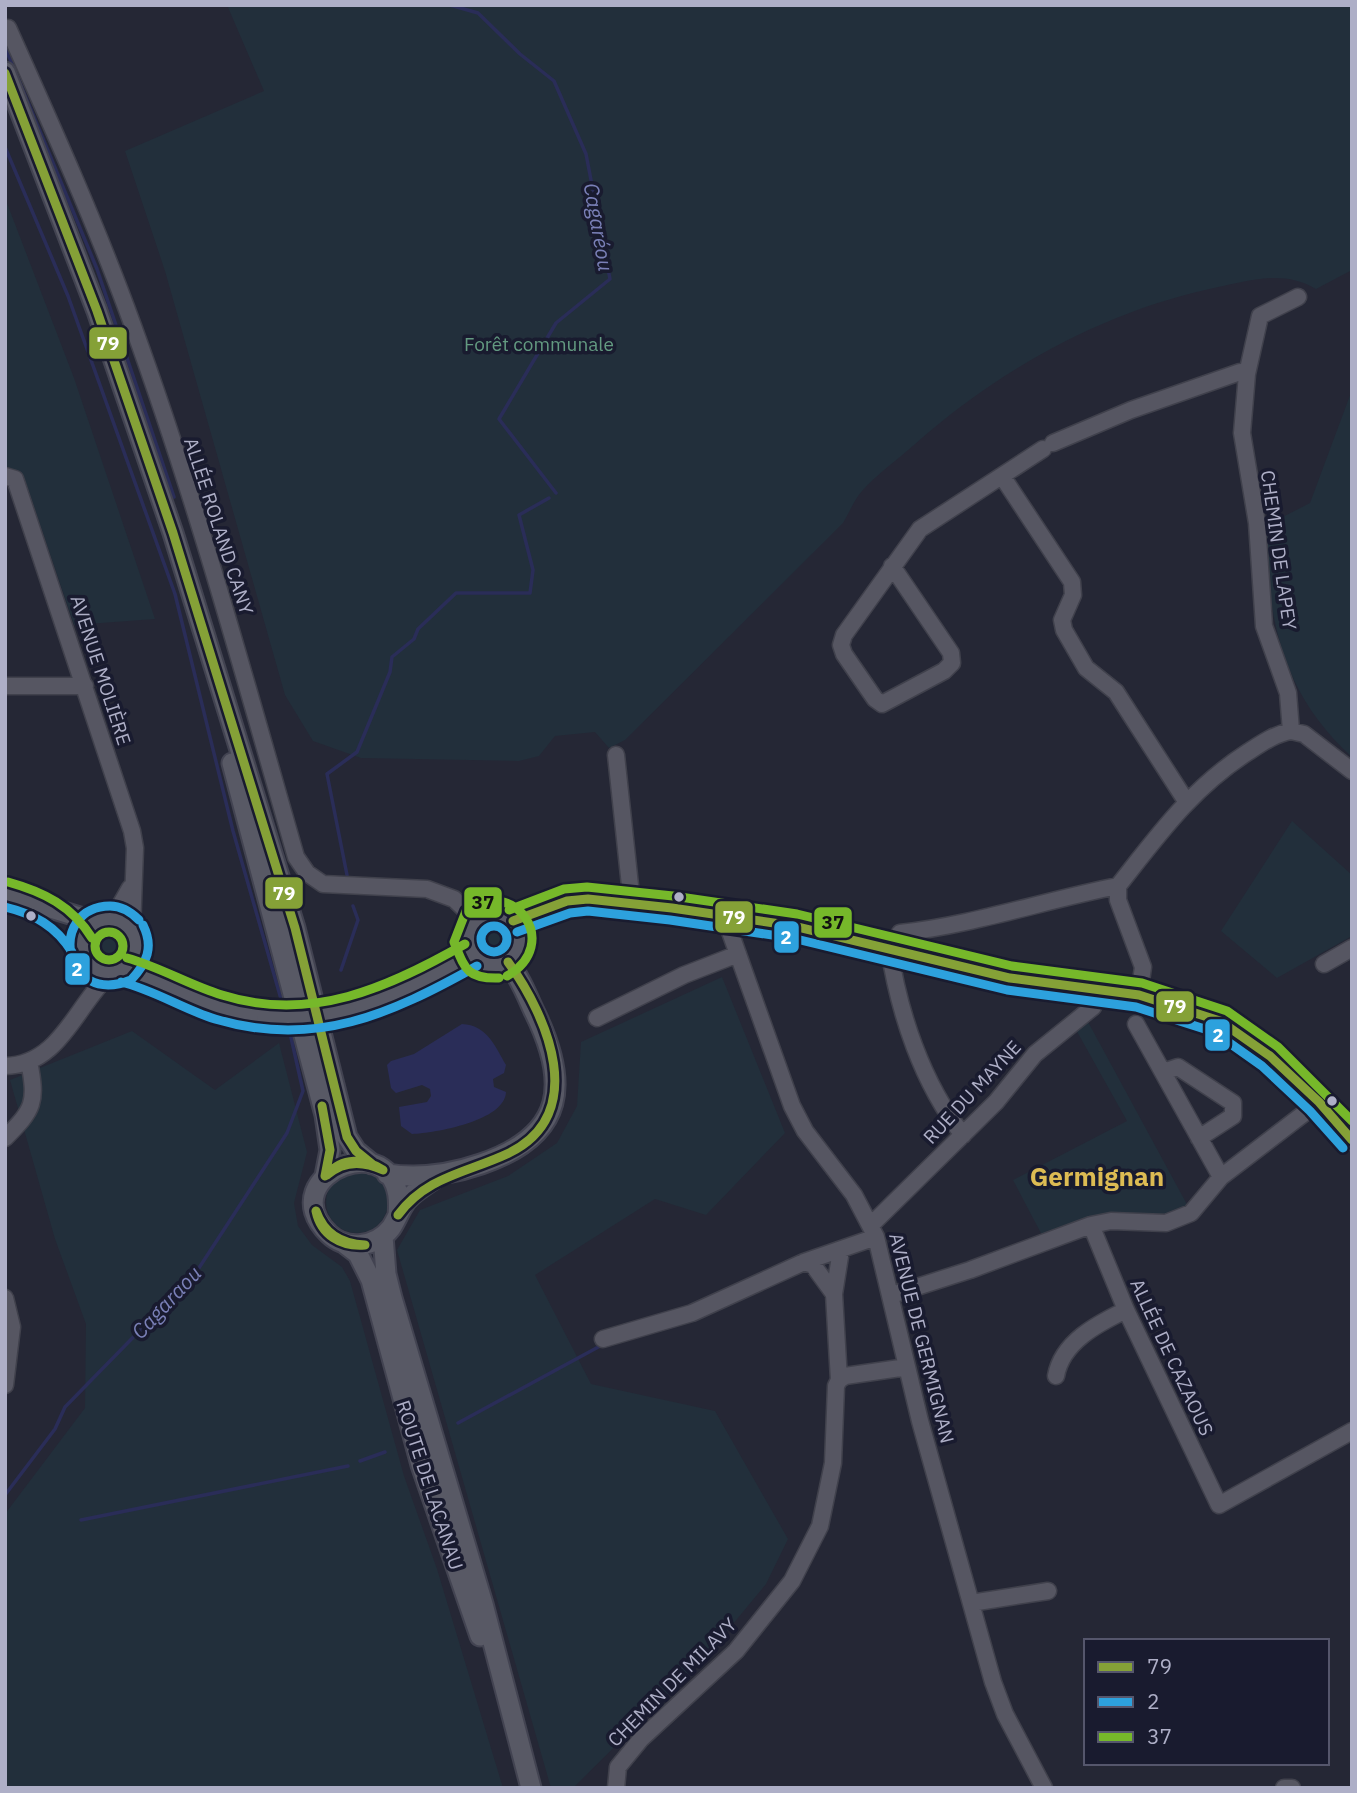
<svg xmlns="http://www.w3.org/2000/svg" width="1357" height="1793" font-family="'IBM Plex Sans',sans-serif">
  <rect width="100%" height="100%" fill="#252735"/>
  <path fill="#222f3b" d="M227,5H1352V270L1316,289C1286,271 1256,279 1223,286C1108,309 1002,367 914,445C897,460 877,474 862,491C854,500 849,513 843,523L625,740L609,748L595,732L555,736L539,756L519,761L361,758L313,741L285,695L165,271L125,151L264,91Z
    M5,198L74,378L155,619L74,625L24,477L5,469Z
    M1352,390V757C1281,692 1268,619 1265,526L1310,503Z
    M1292,821L1352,875V936L1277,978L1221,931Z
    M477 939a18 18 0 1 1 36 0a18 18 0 1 1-36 0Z
    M91 946a18 18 0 1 1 36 0a18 18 0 1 1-36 0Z
    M722,977L785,1133L706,1215L655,1199L535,1275L591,1384L715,1411L788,1539L766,1584L708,1654L573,1788H551L397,1250L420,1210L508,1176L557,1143L577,1106L581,1042Z
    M1087,1020L1190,1210L1179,1218L1044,1239L1013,1180L1127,1121L1075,1028Z
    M132,1031L215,1090L279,1043L307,1152L294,1203L298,1226L312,1245L342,1267L350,1281L404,1476L437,1569L503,1788H5V1514L85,1408L86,1324L55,1239L10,1080Z
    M326 1202a31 31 0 1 1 62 0a31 31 0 1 1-62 0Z"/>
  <path fill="#2a2d58" d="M462,1024C487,1025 495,1046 506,1065L504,1073L493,1079L494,1087L506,1092C505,1121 435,1133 412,1134L401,1126L399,1107L427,1102L431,1096L430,1089L422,1085L396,1093L391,1088L387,1065L391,1061L414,1054Z"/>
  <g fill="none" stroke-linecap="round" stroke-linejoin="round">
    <path stroke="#2a2d58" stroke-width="3.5" d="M450,5L478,13L520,54L554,81L586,154L610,279L556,323L499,419L556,493
      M5,47L97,269L174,497
      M5,147L68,296L175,594L233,831L285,1013
      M347,875L327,774L357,752L390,672L392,657L414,639L418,629L456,593H530L533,570L519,515L549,498
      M341,970L358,920L353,906
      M458,1423L602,1345
      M360,1461L385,1452
      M5,1495L55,1429L65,1407L195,1274L287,1133L303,1091L288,1024
      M81,1520L348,1466"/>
    <g stroke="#40414c" stroke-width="19">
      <path id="minor" d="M8,28C52,126 96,224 133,326C196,499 245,679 296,857L307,873L323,884L427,889L454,899L475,919
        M1053,443L1131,410L1240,372L1247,374
        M5,476L15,479L132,831L135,848L132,930
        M1002,476L1072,582L1073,595L1062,620L1064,630L1086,668L1116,692L1186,801
        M892,566L951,653L952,663L944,671L882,704L875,699L844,654L841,645L844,635L920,529L1043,449
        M5,686H85
        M1291,731L1304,734L1352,771
        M616,755L632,904
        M724,915L792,1106L805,1131L854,1195L876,1237L920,1421L993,1682L1005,1714L1044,1788
        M107,918L118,909L130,888
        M1324,964L1352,948
        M1139,995L1143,967L1118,900V886C1159,834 1192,788 1248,752C1262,743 1275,734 1291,731L1288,693L1264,626L1257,523L1242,433L1247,374L1260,316L1298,297
        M597,1018L684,975L738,954
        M1136,1024L1221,1177
        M5,1066C60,1065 76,1005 110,974
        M1163,1072L1178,1067L1233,1103V1116L1199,1138
        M963,1135C922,1083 899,1013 889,948L900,933C974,925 1045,900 1118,886
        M5,1138C34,1109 37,1103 29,1061
        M872,1224L996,1102L1035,1054L1093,1007L1102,989
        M1091,1225L1126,1310L1219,1505L1352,1431
        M804,1262L813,1265L834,1294
        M892,1295L970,1270L1091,1225L1111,1221L1166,1223L1191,1213L1221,1177L1319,1102
        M5,1298L12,1327L5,1385
        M603,1339L692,1313L804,1262L876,1237
        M1056,1376C1062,1342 1097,1324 1126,1310
        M839,1380L845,1376L907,1367
        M971,1603L1048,1591
        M616,1788L618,1767L641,1739L736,1651L792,1581L820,1526L833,1463L836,1386L839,1380L834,1294L841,1250
        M1284,1788H1292"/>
    </g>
    <g stroke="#424351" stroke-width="23">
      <path id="major" d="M5,72L97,311L173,533L295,928L347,1137L356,1151L372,1164
        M232,763L325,1115L330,1150L325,1176
        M5,894L96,922
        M466 940a27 27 0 1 1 54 0a27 27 0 1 1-54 0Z
        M81 946a28 28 0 1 1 56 0a28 28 0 1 1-56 0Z
        M513,921L567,901L588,899L672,908L794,926L1010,978L1139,995L1220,1021L1270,1056L1319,1102L1352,1140
        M124,970L212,1005L267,1018
        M347,1013L401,994L471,955
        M387,1174C420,1179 449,1175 481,1164C566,1135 570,1083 533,1009C526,993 519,976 508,962
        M398,1215C408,1118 267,1174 329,1234C347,1251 376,1247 391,1228C397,1219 400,1209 407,1200C415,1191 427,1184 437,1177
        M383,1236L386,1274L392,1298L483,1604L531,1788
        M345,1244L358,1254L371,1280L421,1465L480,1636"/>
    </g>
    <use href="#minor" stroke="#565662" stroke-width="16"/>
    <use href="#major" stroke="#585965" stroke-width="19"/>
    <g stroke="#424351" stroke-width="23" stroke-linecap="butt">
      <path id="major-bridge" d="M267,1018L311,1019L347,1013"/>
    </g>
    <use href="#major-bridge" stroke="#585965" stroke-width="19"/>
    <g stroke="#191b2f" stroke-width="14">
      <path id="bus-1" d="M5,73L97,311L173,533L295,928L347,1137L356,1151L372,1164
        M513,921L567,901L588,899L672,908L794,926L1010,978L1139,995L1220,1021L1270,1056L1319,1102L1352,1140
        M322,1106L330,1150L325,1176
        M327,1175C342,1157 365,1158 383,1170
        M327,1175C344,1160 364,1161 383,1170
        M316,1211C324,1234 341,1244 365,1245
        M316,1211C321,1235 341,1247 365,1245
        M398,1215C427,1176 467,1173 509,1153C589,1114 548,1017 508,962"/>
    </g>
    <g stroke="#191b2f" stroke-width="14">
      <path id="bus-2" d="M5,907C34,914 56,926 72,952
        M139,920C131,912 121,906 110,906C47,907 62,1008 131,980C147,963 154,947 143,925
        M481 939a13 13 0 1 1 26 0a13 13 0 1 1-26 0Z
        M517,932L570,913L588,911L670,920L792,938L1007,990L1136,1007L1214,1032L1262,1066L1310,1111L1343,1148
        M121,982C154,990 183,1009 215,1019C315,1049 391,1014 477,966"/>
    </g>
    <g stroke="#191b2f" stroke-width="14">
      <path id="bus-3" d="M8,882C44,892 72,906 92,938
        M509,910L564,889L587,887L673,896L797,914L1012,966L1142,983L1227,1011L1278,1047L1352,1121
        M95 946a14 14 0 1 1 28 0a14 14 0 1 1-28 0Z
        M127,958C160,967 189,985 222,995C311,1023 388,988 465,944
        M499,978C467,979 465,969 454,942L466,911C514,875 563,944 507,976"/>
    </g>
    <use href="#bus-1" stroke="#85a137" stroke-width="9"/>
    <use href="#bus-2" stroke="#2da1dd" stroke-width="9"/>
    <use href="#bus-3" stroke="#76b82a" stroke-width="9"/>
  </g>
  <g fill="#aeafc7" stroke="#191b2f" stroke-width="2.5">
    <circle cx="679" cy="897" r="6"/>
    <circle cx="31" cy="916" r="6"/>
    <circle cx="1332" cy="1101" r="6"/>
  </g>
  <g text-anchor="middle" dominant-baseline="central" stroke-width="7" stroke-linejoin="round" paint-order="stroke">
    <g font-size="19" fill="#639a81" stroke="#191b2f">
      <text x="539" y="344">Forêt communale</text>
    </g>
    <g font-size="19" fill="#aeafc7" stroke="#191b2f">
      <text transform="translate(219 526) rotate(72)">ALLÉE ROLAND CANY</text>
      <text transform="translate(1279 550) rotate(82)">CHEMIN DE LAPEY</text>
      <text transform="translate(101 670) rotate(72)">AVENUE MOLIÈRE</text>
      <text transform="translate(972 1092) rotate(-47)">RUE DU MAYNE</text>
      <text transform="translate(922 1338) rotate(76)">AVENUE DE GERMIGNAN</text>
      <text transform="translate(1172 1357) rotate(65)">ALLÉE DE CAZAOUS</text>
      <text transform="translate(430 1485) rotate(72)">ROUTE DE LACANAU</text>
      <text transform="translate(672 1682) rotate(-45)">CHEMIN DE MILAVY</text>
    </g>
    <g font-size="21" font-style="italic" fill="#7a80b7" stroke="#191b2f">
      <text transform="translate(599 227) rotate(80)">Cagaréou</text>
      <text transform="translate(166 1302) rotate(-47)">Cagaraou</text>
    </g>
    <g font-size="26" font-weight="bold" fill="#ddbb53" stroke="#191b2f">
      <text x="1097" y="1176">Germignan</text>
    </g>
  </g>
  <g stroke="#191b2f" stroke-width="2.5">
    <rect x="88" y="326" width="40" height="34" rx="7" fill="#85a137"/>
    <rect x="264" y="876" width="40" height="34" rx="7" fill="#85a137"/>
    <rect x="463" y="886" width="40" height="33" rx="7" fill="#76b82a"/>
    <rect x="714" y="900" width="40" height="34" rx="7" fill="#85a137"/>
    <rect x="813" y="906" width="40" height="33" rx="7" fill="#76b82a"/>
    <rect x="773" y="920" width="27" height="34" rx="7" fill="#2da1dd"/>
    <rect x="64" y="952" width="27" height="34" rx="7" fill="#2da1dd"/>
    <rect x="1155" y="990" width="40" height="33" rx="7" fill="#85a137"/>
    <rect x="1204" y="1018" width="27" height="34" rx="7" fill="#2da1dd"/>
  </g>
  <g font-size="19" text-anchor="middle" font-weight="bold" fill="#fff">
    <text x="108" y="350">79</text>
    <text x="284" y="900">79</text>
    <text x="734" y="924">79</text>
    <text x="786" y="944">2</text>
    <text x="77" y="976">2</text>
    <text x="1175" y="1013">79</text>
    <text x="1218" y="1042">2</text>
  </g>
  <g font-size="19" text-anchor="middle" font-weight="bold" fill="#111">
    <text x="483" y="909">37</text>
    <text x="833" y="929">37</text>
  </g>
  <rect width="1357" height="1793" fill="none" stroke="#aeafc7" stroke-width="14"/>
  <rect x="1084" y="1639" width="245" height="126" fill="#191b2f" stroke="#55566c" stroke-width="2"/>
  <rect x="1098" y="1662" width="35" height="10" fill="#85a137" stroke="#55566c" stroke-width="2"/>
  <text x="1147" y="1674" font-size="21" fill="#aeafc7">79</text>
  <rect x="1098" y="1697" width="35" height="10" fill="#2da1dd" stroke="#55566c" stroke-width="2"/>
  <text x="1147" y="1709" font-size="21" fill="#aeafc7">2</text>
  <rect x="1098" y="1732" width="35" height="10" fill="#76b82a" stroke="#55566c" stroke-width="2"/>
  <text x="1147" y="1744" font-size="21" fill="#aeafc7">37</text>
</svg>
